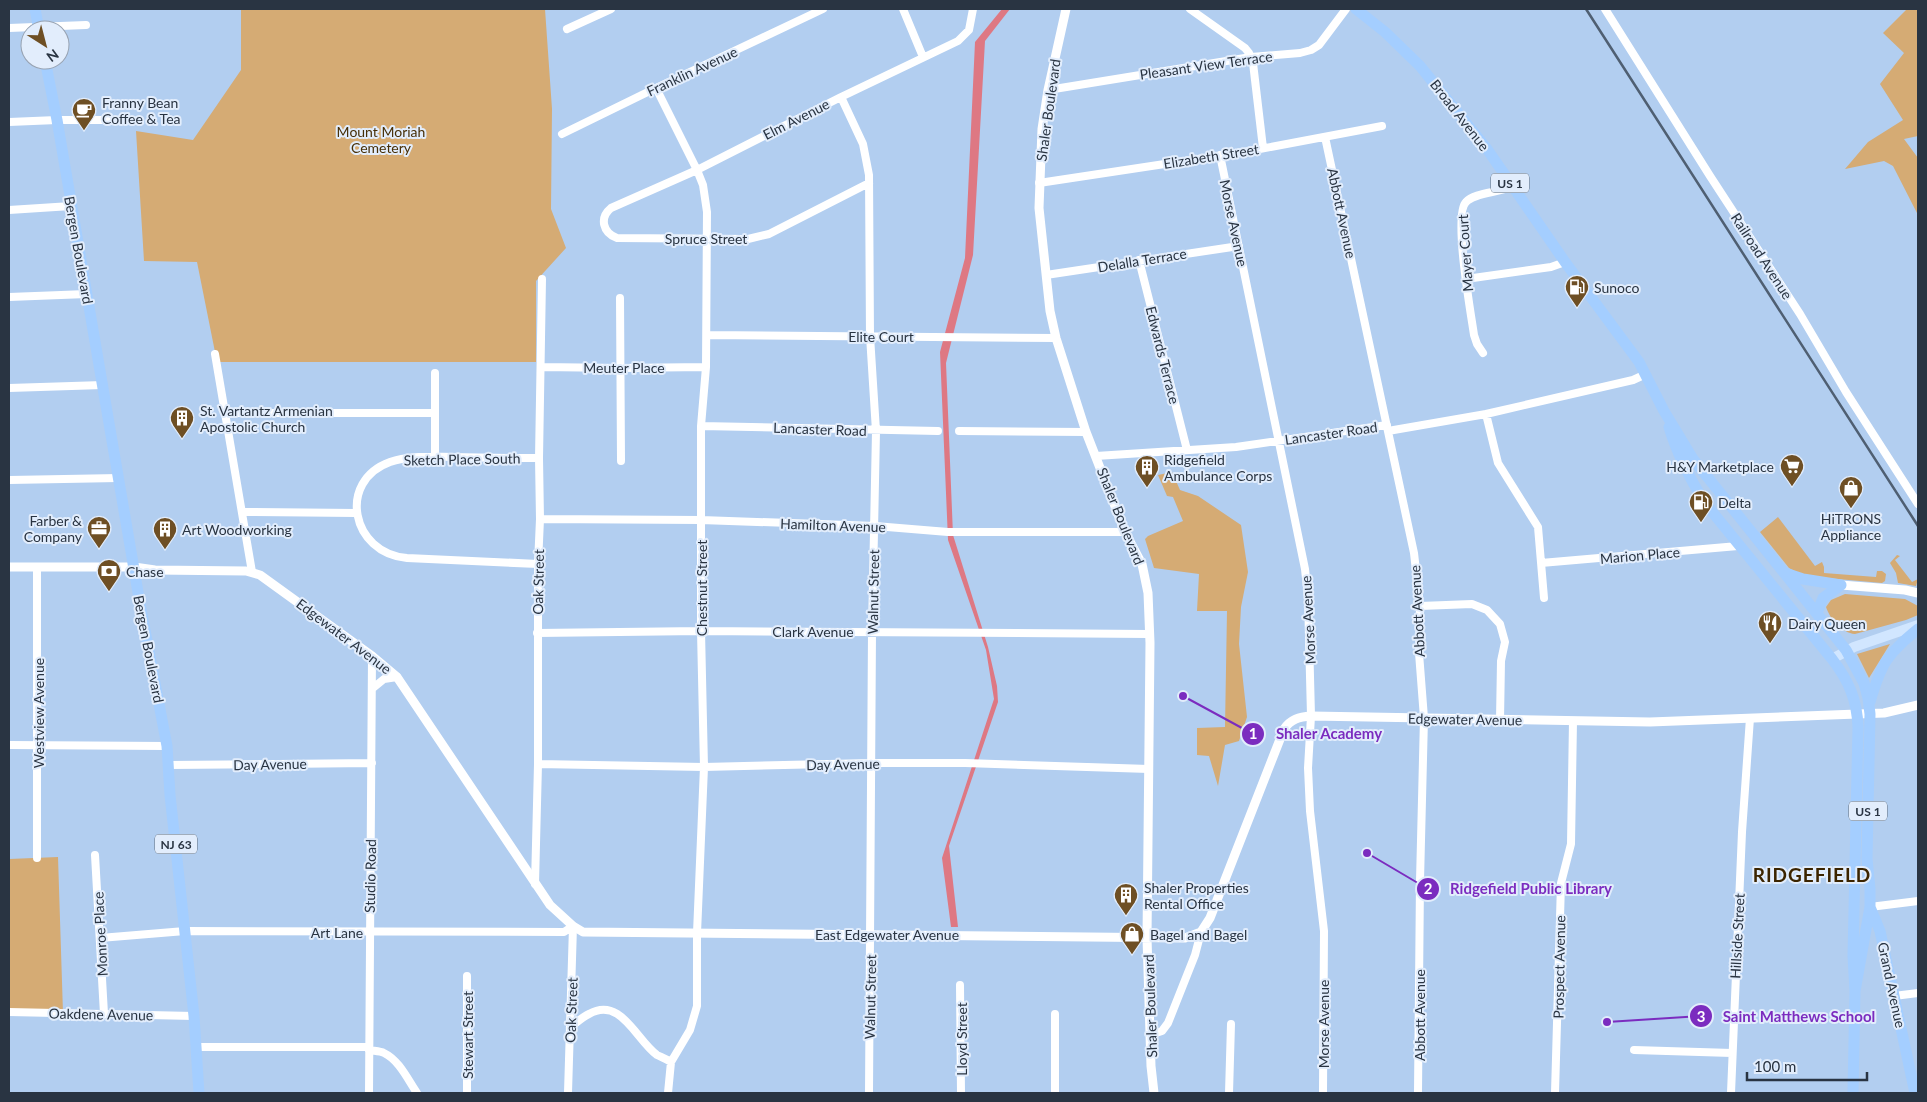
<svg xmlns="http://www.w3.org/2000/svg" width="1927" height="1102" font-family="Lato,sans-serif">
  <rect width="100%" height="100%" fill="#b2cef0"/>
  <path fill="#d5ab74" d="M241,9H545L552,109L551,209L566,248L536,281V362H217L197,262L144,261L136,131L193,140L241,70Z
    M1907,9H1918V136L1904,139L1918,158V215L1893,166L1884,161L1845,169L1868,142L1903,120L1880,84L1904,53L1883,33Z
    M1172,472L1180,490L1198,496L1241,525L1248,572L1241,607L1239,644L1247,717L1239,741L1225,745L1218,786L1209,756L1197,755V728L1225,727L1227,611H1197L1199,574L1154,568L1145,539L1148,536L1183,521L1173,497L1167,496L1158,475Z
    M1778,517L1815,566L1822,562L1824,567V573L1876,577L1877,571H1882L1886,574L1885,581L1882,583L1804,576L1789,568L1760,532Z
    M1897,555L1900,556L1895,560L1912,582L1918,579L1916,586L1898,583L1896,573L1890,563Z
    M1845,594L1905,599L1918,606V615L1906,620L1855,634C1842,633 1830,619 1826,607L1831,600Z
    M1890,644L1869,678L1857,654Z
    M58,857L63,1013L9,1012V859Z"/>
  <path fill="#de7883" d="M1002,9H1010L985,41L973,255L946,363L953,535L988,647L997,686L998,702L949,846L958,927H951L942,858L994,699L986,650L948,540L940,352L965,258L975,42Z"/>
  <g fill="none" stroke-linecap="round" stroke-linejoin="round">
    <path stroke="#fff" stroke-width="8" d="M903,9L923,57
      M1190,9L1245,48L1249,53L1253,63L1263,148
      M1605,9L1710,176L1800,314L1846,392L1918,504
      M9,28L86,25
      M567,29L611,9
      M656,88L697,170L703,185L707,212L706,367L701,426V631L704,767L697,933V1006L690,1030L671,1062L668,1093
      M1048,90L1251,57L1300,53L1311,50L1319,45L1346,9
      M841,97L863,144L869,175L870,336L876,431L872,632L869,1093
      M9,122L57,120H115
      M562,134L656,88L823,9
      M1325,137L1414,553L1420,606L1419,653L1424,718L1420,881L1418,1093
      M1220,155L1305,569L1308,597L1311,716L1308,768L1310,811L1324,931L1323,1093
      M869,183L769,234L748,239L617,238C603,233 599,218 611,208L697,170L841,97L958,41L969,30L973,9
      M1039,183L1244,152L1382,126
      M9,210L71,206
      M1139,260L1187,450
      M1046,275L1239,246
      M1466,279L1551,267L1565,262
      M9,297L87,294
      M620,298L621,461
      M707,335L1056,338
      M1483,353L1477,344L1474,335C1471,314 1453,214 1466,202C1475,192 1500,193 1513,186
      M215,354L252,572
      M541,367L620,368L706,367
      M435,373V457
      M9,388L103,385
      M226,413H435
      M1486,414L1498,463L1538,527L1544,598
      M701,426L938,431
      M959,431L1086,432
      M1388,431L1486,414L1633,380L1646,374
      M1096,456L1236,447L1387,425
      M9,480L119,478
      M243,512L356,513
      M540,519L701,520L875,526L948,532H1125
      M1541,563L1738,546
      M538,564L407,558C351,553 337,481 390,462C409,455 433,457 454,457C482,458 510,458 539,458
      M37,568V858
      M1420,606L1472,604L1487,610L1500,624L1505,642L1501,661L1500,720
      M537,633L701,631L1149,634
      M373,688L384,679L397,677
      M9,745L167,746
      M538,764L704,767L872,763H965L1149,769
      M169,765L372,763
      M95,855L104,1014
      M535,884L538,764V564L540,519L539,458L542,279
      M1870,907L1918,901
      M100,938L185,931L564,932L573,926L568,1093
      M467,976V1093
      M960,985L961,1093
      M1894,996L1918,993
      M9,1012L194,1016
      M1055,1014V1093
      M570,1028C576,1023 582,1017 589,1014C621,996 636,1040 657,1055C661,1057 666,1059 671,1062
      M1150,1035L1162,1031L1168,1023L1195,955L1201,932
      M197,1047H369
      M369,1050C373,1051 380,1051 384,1053C399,1060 408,1080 417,1093
      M1634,1050L1732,1053
      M369,1093L372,656
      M1229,1093L1231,1024
      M1555,1093L1561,883L1571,844L1573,721
      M1731,1093L1742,832L1750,718"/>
    <path stroke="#fff" stroke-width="9" d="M1066,9L1048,90L1042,129L1039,208L1050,311L1056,338L1086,432L1125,532L1142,564L1148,593L1150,643L1147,938L1151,1066L1154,1093
      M9,567H134L155,570L246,571L260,575L372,656L397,677L550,905L573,926L583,932L1185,938L1201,932L1210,918L1284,729C1291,719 1299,717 1311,716L1650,722L1884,713L1918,705
      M1841,585L1905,590L1918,593"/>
    <path stroke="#d1e6ff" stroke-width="10" d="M1832,659L1854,647L1918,625"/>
    <path stroke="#a4ceff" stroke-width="11" d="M35,9L39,30
      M1356,9L1385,32L1420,66L1487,149L1565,262L1639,362L1664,411L1693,459L1846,650L1864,683L1868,698L1870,714L1867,859L1870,889V907L1855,991
      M45,60L57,120L140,604L167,746L170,795L194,1016L199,1093
      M1669,427C1677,454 1690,479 1705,503L1832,659C1849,681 1857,700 1858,727L1853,956L1855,991L1853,1093
      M1785,573L1803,579L1841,585
      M1817,613L1823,598L1841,585
      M1870,702C1881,664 1887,654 1918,629
      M1870,907L1880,931L1915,1093"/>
    <path stroke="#4f5f72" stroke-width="2.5" d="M1586,9L1918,526"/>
  </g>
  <defs>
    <g id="cafe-pin" transform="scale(1.25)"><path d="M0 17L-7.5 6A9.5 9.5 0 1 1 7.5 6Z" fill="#6e4f24" stroke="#e2edfc"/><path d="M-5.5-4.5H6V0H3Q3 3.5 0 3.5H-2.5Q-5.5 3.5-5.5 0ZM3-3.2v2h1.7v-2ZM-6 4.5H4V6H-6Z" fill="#fff"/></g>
    <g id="fuel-pin" transform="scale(1.25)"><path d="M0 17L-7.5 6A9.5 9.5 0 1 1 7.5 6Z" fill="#6e4f24" stroke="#e2edfc"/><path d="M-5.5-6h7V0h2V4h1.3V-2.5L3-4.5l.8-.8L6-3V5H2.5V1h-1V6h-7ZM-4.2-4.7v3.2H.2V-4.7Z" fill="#fff"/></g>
    <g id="building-pin" transform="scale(1.25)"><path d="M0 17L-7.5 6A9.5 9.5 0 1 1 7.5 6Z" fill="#6e4f24" stroke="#e2edfc"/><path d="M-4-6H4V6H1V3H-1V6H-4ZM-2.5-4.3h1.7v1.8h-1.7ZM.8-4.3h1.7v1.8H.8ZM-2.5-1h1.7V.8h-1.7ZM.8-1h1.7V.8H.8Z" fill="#fff"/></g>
    <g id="supermarket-pin" transform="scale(1.25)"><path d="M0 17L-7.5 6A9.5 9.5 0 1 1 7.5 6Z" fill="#6e4f24" stroke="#e2edfc"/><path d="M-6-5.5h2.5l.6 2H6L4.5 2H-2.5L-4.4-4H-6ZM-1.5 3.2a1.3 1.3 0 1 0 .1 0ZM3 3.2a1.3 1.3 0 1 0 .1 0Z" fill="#fff"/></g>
    <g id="shop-pin" transform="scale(1.25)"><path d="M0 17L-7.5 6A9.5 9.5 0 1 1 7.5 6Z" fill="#6e4f24" stroke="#e2edfc"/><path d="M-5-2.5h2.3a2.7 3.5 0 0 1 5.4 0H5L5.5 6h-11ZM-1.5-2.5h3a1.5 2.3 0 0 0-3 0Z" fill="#fff"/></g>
    <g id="office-pin" transform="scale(1.25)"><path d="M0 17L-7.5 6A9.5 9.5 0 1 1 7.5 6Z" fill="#6e4f24" stroke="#e2edfc"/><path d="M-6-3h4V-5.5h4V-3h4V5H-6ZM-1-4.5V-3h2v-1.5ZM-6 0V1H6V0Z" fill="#fff"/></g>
    <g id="bank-pin" transform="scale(1.25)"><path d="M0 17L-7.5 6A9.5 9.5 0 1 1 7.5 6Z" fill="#6e4f24" stroke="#e2edfc"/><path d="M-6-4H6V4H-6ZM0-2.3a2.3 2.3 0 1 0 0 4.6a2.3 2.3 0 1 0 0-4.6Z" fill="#fff"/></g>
    <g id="restaurant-pin" transform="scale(1.25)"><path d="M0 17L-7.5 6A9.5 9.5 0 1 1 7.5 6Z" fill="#6e4f24" stroke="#e2edfc"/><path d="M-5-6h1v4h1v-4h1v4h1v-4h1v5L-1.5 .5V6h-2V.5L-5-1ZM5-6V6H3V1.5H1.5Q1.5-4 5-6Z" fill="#fff"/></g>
  </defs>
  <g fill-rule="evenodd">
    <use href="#cafe-pin" x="84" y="110"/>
    <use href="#fuel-pin" x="1577" y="287"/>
    <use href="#building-pin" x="182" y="418"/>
    <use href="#supermarket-pin" x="1792" y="466"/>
    <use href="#building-pin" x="1147" y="467"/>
    <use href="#shop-pin" x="1851" y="488"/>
    <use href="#fuel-pin" x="1701" y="502"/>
    <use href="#office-pin" x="99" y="528"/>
    <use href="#building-pin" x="165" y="529"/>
    <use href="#bank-pin" x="109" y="571"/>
    <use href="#restaurant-pin" x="1770" y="623"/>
    <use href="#building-pin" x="1126" y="895"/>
    <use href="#shop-pin" x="1132" y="934"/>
  </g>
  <g text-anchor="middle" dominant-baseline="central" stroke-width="4" stroke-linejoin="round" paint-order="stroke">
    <g fill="#e2edfc" stroke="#606c7a" stroke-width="1">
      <rect x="1491" y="173.5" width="38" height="19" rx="4"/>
      <rect x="1849" y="801.5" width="38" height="19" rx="4"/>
      <rect x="155" y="834.5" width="42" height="19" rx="4"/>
    </g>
    <g font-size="12" font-weight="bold" fill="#293442">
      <text x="1510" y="183">US 1</text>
      <text x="1868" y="811">US 1</text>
      <text x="176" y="844">NJ 63</text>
    </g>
    <g font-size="14" fill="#293442" stroke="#e2edfc">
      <text transform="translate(1206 65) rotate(-8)">Pleasant View Terrace</text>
      <text transform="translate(692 71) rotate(-25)">Franklin Avenue</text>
      <text transform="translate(1048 110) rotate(-82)">Shaler Boulevard</text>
      <text transform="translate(1460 115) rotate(52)">Broad Avenue</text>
      <text transform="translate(796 119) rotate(-27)">Elm Avenue</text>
      <text transform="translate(1211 156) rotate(-9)">Elizabeth Street</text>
      <text transform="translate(1342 213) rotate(78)">Abbott Avenue</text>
      <text transform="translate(1234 223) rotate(78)">Morse Avenue</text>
      <text x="706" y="238">Spruce Street</text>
      <text transform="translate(79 250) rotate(80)">Bergen Boulevard</text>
      <text transform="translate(1465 253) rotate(-94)">Mayer Court</text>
      <text transform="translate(1762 256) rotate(57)">Railroad Avenue</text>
      <text transform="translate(1142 260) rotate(-9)">Delalla Terrace</text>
      <text x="881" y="336">Elite Court</text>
      <text transform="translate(1163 355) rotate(76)">Edwards Terrace</text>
      <text x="624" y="367">Meuter Place</text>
      <text transform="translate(820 429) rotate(2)">Lancaster Road</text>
      <text transform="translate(1331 433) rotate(-8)">Lancaster Road</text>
      <text transform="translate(462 459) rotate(-1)">Sketch Place South</text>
      <text transform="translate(1121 516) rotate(68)">Shaler Boulevard</text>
      <text transform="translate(833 525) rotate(2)">Hamilton Avenue</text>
      <text transform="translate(1640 555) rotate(-5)">Marion Place</text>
      <text transform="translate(538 582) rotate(-89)">Oak Street</text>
      <text transform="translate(701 588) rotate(-90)">Chestnut Street</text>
      <text transform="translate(873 592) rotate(-89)">Walnut Street</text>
      <text transform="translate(1417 611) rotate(-93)">Abbott Avenue</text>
      <text transform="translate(1308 620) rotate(-93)">Morse Avenue</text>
      <text x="813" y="631">Clark Avenue</text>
      <text transform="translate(344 636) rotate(37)">Edgewater Avenue</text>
      <text transform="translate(149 649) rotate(79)">Bergen Boulevard</text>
      <text transform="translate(38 713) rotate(-90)">Westview Avenue</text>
      <text transform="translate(1465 719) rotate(1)">Edgewater Avenue</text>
      <text transform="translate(270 764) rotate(-1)">Day Avenue</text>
      <text transform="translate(843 764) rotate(-1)">Day Avenue</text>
      <text transform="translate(370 876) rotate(-89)">Studio Road</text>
      <text x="337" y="932">Art Lane</text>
      <text transform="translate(100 934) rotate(-93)">Monroe Place</text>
      <text x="887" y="934">East Edgewater Avenue</text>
      <text transform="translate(1737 936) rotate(-87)">Hillside Street</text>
      <text transform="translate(1559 967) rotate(-89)">Prospect Avenue</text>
      <text transform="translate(1892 985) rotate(78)">Grand Avenue</text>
      <text transform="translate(870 997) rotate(-89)">Walnut Street</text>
      <text transform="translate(1150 1006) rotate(-92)">Shaler Boulevard</text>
      <text transform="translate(571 1010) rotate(-88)">Oak Street</text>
      <text transform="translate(101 1014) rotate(1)">Oakdene Avenue</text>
      <text transform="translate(1419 1015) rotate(-90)">Abbott Avenue</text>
      <text transform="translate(1323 1024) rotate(-90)">Morse Avenue</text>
      <text transform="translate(467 1035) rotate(-90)">Stewart Street</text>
      <text transform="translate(961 1039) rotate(-90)">Lloyd Street</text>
    </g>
    <g font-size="14" fill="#293442" stroke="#e2edfc" text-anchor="start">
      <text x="102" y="102">Franny Bean<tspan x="102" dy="16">Coffee &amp; Tea</tspan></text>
      <text x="1594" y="287">Sunoco</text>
      <text x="200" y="410">St. Vartantz Armenian<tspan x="200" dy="16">Apostolic Church</tspan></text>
      <text x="1164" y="459">Ridgefield<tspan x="1164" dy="16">Ambulance Corps</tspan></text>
      <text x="1774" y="466" text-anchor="end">H&amp;Y Marketplace</text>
      <text x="1718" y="502">Delta</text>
      <text x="1851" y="518" text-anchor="middle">HiTRONS<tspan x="1851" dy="16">Appliance</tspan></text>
      <text x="82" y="520" text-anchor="end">Farber &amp;<tspan x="82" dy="16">Company</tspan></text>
      <text x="182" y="529">Art Woodworking</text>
      <text x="126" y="571">Chase</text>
      <text x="1788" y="623">Dairy Queen</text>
      <text x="1144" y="887">Shaler Properties<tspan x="1144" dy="16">Rental Office</tspan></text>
      <text x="1150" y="934">Bagel and Bagel</text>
    </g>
    <g font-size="14" fill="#462e06" stroke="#e2edfc">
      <text x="381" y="131">Mount Moriah<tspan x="381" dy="16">Cemetery</tspan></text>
    </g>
    <g font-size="19" font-weight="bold" letter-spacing="1" fill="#3b2400" stroke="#e2edfc">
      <text x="1812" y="874">RIDGEFIELD</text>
    </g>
  </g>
  <path fill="none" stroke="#7b2cbf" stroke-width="2" d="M1183 696L1253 734M1367 853L1428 889M1607 1022L1701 1016"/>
  <g fill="#7b2cbf" stroke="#e2edfc" stroke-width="2">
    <circle cx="1183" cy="696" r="5"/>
    <circle cx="1367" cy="853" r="5"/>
    <circle cx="1607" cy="1022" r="5"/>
    <circle cx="1253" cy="734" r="12"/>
    <circle cx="1428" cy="889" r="12"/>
    <circle cx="1701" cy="1016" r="12"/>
  </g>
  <g font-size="15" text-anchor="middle" font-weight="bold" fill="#fff">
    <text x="1253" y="739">1</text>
    <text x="1428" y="894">2</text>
    <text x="1701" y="1022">3</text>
  </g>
  <g font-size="15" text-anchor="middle" font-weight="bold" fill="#7b2cbf" stroke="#e2edfc" stroke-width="4" stroke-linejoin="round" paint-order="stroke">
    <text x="1329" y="739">Shaler Academy</text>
    <text x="1531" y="894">Ridgefield Public Library</text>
    <text x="1799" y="1022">Saint Matthews School</text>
  </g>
  <rect width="1927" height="1102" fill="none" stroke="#293442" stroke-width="20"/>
  <g transform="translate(45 45) rotate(144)"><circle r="24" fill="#e2edfc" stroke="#98a3b2"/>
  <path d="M0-4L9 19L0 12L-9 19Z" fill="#6e4f24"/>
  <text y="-8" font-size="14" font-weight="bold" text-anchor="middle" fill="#293442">N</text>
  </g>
  <path d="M1747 1072v8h120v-8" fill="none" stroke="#293442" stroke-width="2.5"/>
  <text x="1754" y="1072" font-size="15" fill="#293442" stroke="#e2edfc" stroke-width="4" paint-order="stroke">100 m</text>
</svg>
